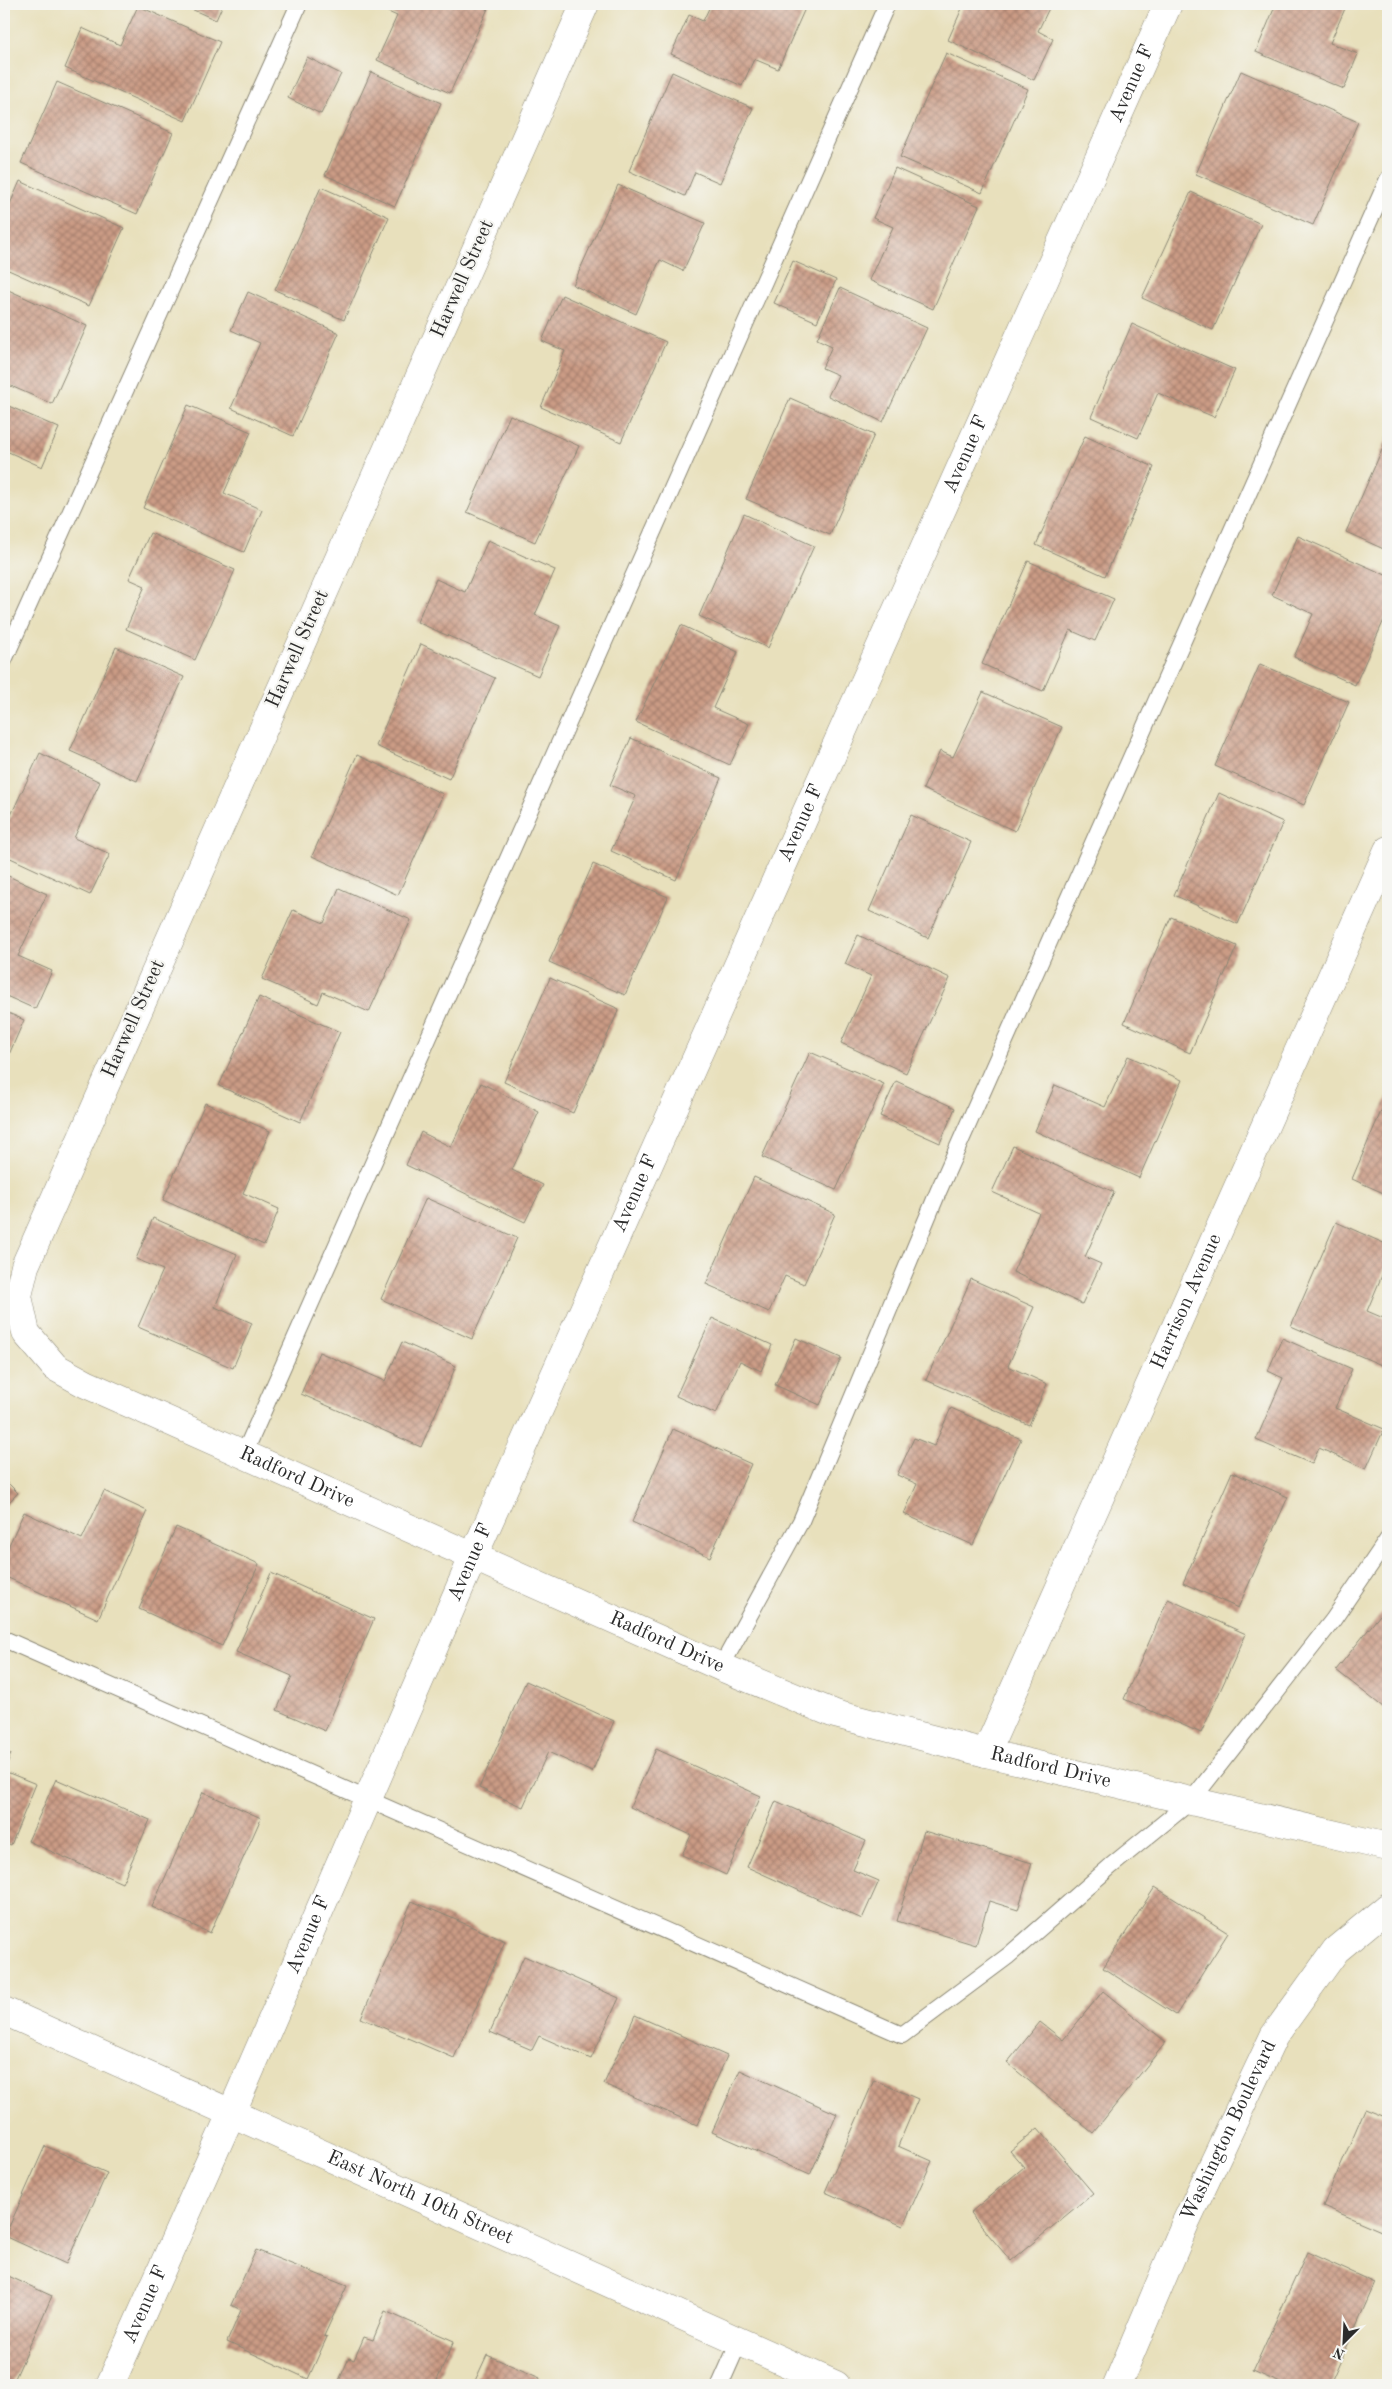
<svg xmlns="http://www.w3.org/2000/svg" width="1392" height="2389" font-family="'Old Standard TT',serif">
  <defs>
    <pattern id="building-cross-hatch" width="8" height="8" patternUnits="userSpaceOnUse" patternTransform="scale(1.25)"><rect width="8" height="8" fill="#cb9b85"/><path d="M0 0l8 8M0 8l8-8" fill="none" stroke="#a57f6d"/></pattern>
  </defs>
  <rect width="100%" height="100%" fill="#f6f6f2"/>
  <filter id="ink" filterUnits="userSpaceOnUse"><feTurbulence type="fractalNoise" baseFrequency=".02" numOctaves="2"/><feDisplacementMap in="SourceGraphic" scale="10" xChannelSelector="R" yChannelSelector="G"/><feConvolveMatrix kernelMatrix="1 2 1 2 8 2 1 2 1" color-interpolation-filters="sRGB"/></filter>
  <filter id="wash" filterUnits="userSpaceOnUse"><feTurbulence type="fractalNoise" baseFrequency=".0096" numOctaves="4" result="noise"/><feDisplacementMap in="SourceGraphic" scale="20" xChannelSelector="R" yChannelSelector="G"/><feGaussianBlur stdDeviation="1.12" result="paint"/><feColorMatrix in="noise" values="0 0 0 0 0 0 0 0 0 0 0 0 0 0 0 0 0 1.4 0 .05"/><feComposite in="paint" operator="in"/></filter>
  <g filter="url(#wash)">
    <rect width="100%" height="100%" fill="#e8e0bc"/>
    <g id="blocks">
      <path fill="url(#building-cross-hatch)" d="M180,4H223L216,20Z
        M376,4H490L450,93L377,60L397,16L375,6Z
        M711,4H807L778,69L754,59L742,86L671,54L689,15L703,21Z
        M964,4H1051L1038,31L1053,39L1034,80L948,40Z
        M1276,4H1347L1330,43L1358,54L1344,89L1256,52Z
        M138,6L220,42L185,121L65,68L82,28L120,45Z
        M946,53L1028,89L982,193L900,157Z
        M307,57L341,74L321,114L288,98Z
        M1241,71L1358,122L1313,225L1196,174Z
        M371,72L441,103L395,206L325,175Z
        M672,72L753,108L720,183L695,172L685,196L629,171Z
        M57,82L173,133L137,214L21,163Z
        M895,168L979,206L933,309L869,280L893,227L873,218Z
        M20,181L124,228L89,306L4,268V218Z
        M618,185L705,223L683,271L660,260L636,314L573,285Z
        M321,187L389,217L344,320L275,290Z
        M1191,192L1261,224L1213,330L1142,298Z
        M793,261L836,280L817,322L774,303Z
        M4,288L87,326L52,404L4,383Z
        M840,288L927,328L883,422L828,396L838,375L822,368L832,346L817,339Z
        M248,292L339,333L293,436L231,408L260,343L231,330Z
        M562,295L666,342L621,442L541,407L565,351L542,341Z
        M1132,324L1235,370L1214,417L1158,393L1138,438L1091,417Z
        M790,398L874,435L830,535L746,499Z
        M4,404L59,428L42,467L4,450Z
        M188,405L251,432L224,493L262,510L244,552L143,508Z
        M510,415L579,446L535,542L467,512Z
        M1085,436L1154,467L1105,576L1036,545Z
        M1388,436V551L1346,532Z
        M744,514L814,546L768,648L699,616Z
        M150,533L235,570L195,660L126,629L145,586L129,579Z
        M1298,536L1388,576V611L1355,685L1294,657L1313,614L1272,595Z
        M488,540L555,570L535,615L560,626L538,676L417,622L436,579L465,592Z
        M1028,561L1114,599L1095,641L1070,630L1043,691L982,664Z
        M681,625L738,652L713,708L749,724L730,765L636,722Z
        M421,644L495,678L449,779L376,746Z
        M116,647L184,677L137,781L70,751Z
        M1260,664L1349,702L1304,805L1215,766Z
        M983,692L1062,727L1015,831L923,789L940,751L953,757Z
        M631,738L721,778L676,880L611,851L636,796L610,785Z
        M40,753L100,782L74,838L110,854L90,895L4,855V830Z
        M357,755L443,794L398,895L312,856Z
        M1219,793L1283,822L1238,924L1174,895Z
        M911,815L971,842L928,938L869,911Z
        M593,864L668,897L625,995L549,962Z
        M4,874L47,894L18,956L52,971L35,1009L4,995Z
        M339,888L411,920L369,1012L323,992L318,1004L262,979L293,910L324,923Z
        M1171,917L1237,946L1190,1053L1124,1023Z
        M858,935L950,978L906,1073L841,1043L871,976L845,964Z
        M550,978L619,1009L573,1113L504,1082Z
        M259,997L340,1032L300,1122L219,1086Z
        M4,1011L24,1020L4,1066Z
        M810,1052L884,1084L836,1190L762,1157Z
        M1128,1056L1182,1080L1139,1178L1035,1131L1055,1085L1105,1107Z
        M896,1081L955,1108L940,1143L880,1116Z
        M481,1083L539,1112L512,1170L543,1185L525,1222L406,1165L421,1132L451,1147Z
        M1388,1095V1195L1352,1179Z
        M205,1103L270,1131L243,1193L279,1209L264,1245L163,1200Z
        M1013,1146L1114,1192L1085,1257L1101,1264L1082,1304L1013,1272L1039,1213L992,1192Z
        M754,1177L835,1214L804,1284L785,1276L769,1312L706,1284Z
        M426,1198L517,1238L472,1339L381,1299Z
        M153,1218L237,1254L215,1307L252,1323L233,1368L138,1327L163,1270L136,1259Z
        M1336,1222L1388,1245V1261L1367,1311L1388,1320V1361L1386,1367L1291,1326Z
        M971,1279L1034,1307L1008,1366L1047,1384L1029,1425L926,1380Z
        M712,1318L772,1345L761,1371L740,1361L716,1414L676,1396Z
        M796,1338L841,1358L820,1405L775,1385Z
        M1282,1338L1352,1369L1335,1408L1384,1429L1366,1469L1319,1448L1312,1464L1256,1440L1283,1378L1268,1371Z
        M402,1342L456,1366L421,1447L301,1394L319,1352L385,1381Z
        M951,1408L1021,1439L973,1545L904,1514L917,1484L897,1475L914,1438L934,1446Z
        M673,1429L751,1464L710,1557L632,1522Z
        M1232,1472L1288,1497L1238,1608L1183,1583Z
        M4,1479L18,1493L4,1507Z
        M104,1491L147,1511L98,1619L4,1576V1556L24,1512L82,1539Z
        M176,1527L259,1564L222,1646L139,1609Z
        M271,1573L374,1619L325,1731L277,1710L292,1676L236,1652Z
        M1168,1599L1246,1634L1201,1733L1124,1699Z
        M1388,1605V1711L1336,1670Z
        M526,1681L614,1721L592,1772L548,1752L523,1807L479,1788Z
        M656,1749L761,1796L726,1875L682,1855L691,1835L630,1807Z
        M4,1751L11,1754L4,1771L36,1784L11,1845L4,1842Z
        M56,1779L150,1820L122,1883L28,1841Z
        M203,1792L261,1818L210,1933L152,1907Z
        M776,1801L866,1841L853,1870L879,1881L862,1919L747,1867Z
        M924,1831L1032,1863L1018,1910L989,1901L976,1945L897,1921Z
        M1155,1887L1228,1933L1176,2015L1103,1968Z
        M412,1901L505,1941L454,2058L361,2018Z
        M524,1956L619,1998L591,2059L539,2036L532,2050L490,2032Z
        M1103,1991L1166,2042L1093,2133L1007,2063L1040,2022L1063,2040Z
        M635,2015L727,2056L697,2125L604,2084Z
        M740,2070L837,2114L810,2175L712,2132Z
        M874,2080L918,2099L898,2146L932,2161L903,2226L825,2192Z
        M1365,2109L1388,2118V2234L1323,2206Z
        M1038,2128L1093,2193L1011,2261L970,2213L1024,2167L1010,2151Z
        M45,2146L107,2173L66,2264L5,2236Z
        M256,2250L347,2286L324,2336L327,2337L308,2379L227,2342L241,2310L231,2305Z
        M1307,2252L1375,2283L1330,2385H1285L1253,2371Z
        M4,2274L52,2296L12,2385L4,2382Z
        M385,2311L454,2341L435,2385H337L349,2358L354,2360L364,2337L373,2340Z
        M487,2355L540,2378L537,2385H473Z"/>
    </g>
  </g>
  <g filter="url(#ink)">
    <use href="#blocks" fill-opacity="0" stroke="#8a8674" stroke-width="1"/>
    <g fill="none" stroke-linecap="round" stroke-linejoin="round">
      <g stroke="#8a8674" stroke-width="18">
        <path id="lane" d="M4,660L299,4
          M244,1454L887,4
          M4,1639L902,2035L1008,1956L1111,1866L1191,1801L1333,1620L1388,1539
          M721,1667L801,1521L938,1192L1388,179
          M720,2385L739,2342"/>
      </g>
      <g stroke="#8a8674" stroke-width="29">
        <g id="street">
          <path id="s1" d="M585,4L25,1266L18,1296L26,1333L55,1367L86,1384L721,1667L835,1714L986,1753L1388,1847"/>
          <path id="s2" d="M986,1753L1388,850"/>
          <path id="s3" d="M110,2385L231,2114L474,1555L1168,4"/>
        </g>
      </g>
      <g stroke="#8a8674" stroke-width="29">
        <g id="secondary">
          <path id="s4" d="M4,2011L836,2385"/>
          <path id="s5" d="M1117,2385L1186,2222L1274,2036L1336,1950L1388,1907"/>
        </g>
      </g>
      <use href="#lane" stroke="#fff" stroke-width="16"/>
      <use href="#street" stroke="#fff" stroke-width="28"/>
      <use href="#secondary" stroke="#fff" stroke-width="28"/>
    </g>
  </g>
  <g text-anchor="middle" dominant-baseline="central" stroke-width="4.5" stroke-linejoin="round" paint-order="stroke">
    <g font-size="20" fill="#2b2b2b" stroke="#f6f6f2">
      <text stroke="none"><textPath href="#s3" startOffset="2518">Avenue F</textPath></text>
      <text transform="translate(463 279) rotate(-66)">Harwell Street</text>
      <text stroke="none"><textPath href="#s3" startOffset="2112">Avenue F</textPath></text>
      <text transform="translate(298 649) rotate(-66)">Harwell Street</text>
      <text stroke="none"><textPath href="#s3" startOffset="1708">Avenue F</textPath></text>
      <text transform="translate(134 1019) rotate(-66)">Harwell Street</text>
      <text stroke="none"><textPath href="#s3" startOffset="1302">Avenue F</textPath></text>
      <text stroke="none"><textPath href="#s2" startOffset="494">Harrison Avenue</textPath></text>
      <text stroke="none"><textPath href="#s1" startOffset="1760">Radford Drive</textPath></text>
      <text stroke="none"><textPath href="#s3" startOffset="898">Avenue F</textPath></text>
      <text stroke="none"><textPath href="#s1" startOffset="2165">Radford Drive</textPath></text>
      <text stroke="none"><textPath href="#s1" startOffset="2570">Radford Drive</textPath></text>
      <text stroke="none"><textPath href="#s3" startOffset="492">Avenue F</textPath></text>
      <text stroke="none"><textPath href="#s5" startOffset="278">Washington Boulevard</textPath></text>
      <text stroke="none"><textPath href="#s4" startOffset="456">East North 10th Street</textPath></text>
      <text stroke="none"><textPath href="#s3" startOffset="88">Avenue F</textPath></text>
    </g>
  </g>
  <rect width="1392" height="2389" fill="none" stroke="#f6f6f2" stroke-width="20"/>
  <g transform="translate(1344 2342) rotate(204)" stroke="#f6f6f2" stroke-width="4" paint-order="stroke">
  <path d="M0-4L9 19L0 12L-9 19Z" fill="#2b2b2b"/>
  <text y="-8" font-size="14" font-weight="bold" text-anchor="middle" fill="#2b2b2b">N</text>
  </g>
</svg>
